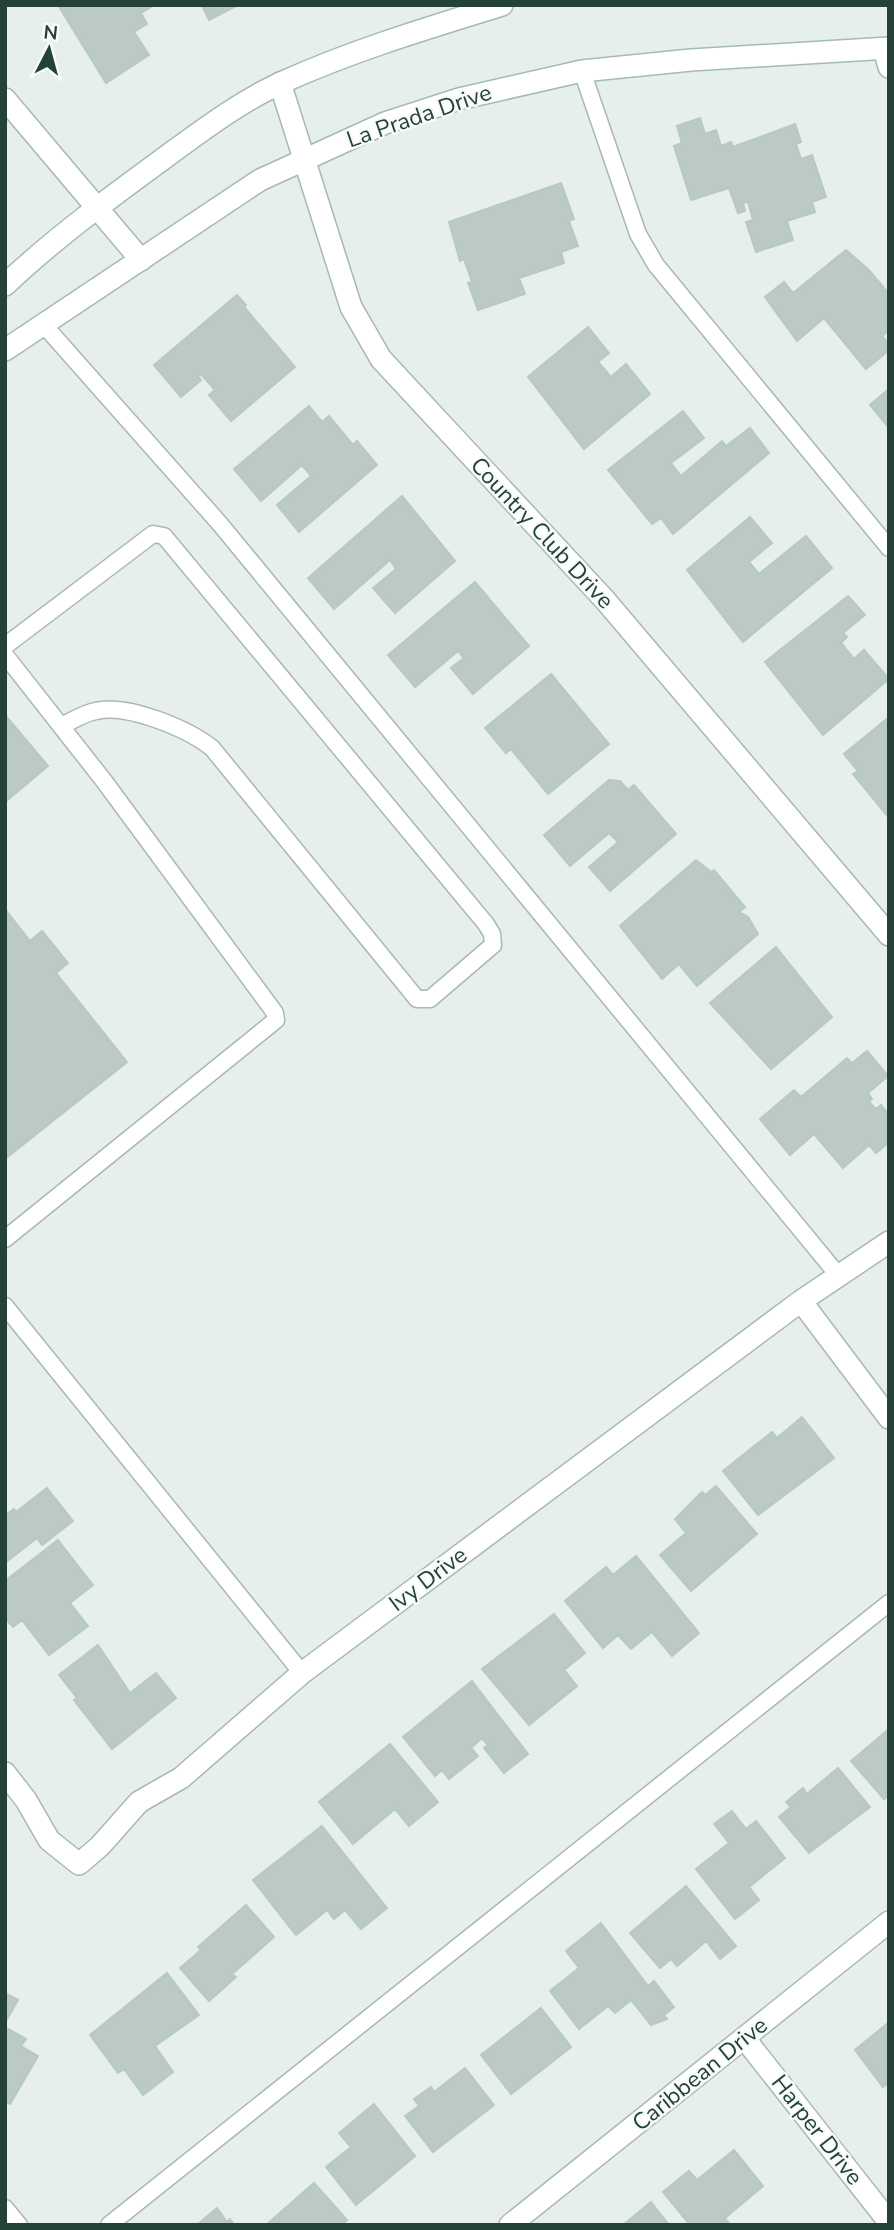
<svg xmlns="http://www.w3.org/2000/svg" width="894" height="2230" font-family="'Nunito Sans',sans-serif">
  <rect width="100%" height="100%" fill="#e6efeb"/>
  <path fill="#bbcac4" stroke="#b8c9c2" stroke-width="2" d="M58,5H154L141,13L147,24L134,32L149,55L106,83Z
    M202,5H238L209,20Z
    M700,118L705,134L716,130L721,146L731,142L733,147L795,124L801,142L796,144L801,159L812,155L826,197L812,202L815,212L787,221L793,240L756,252L746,222L753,220L748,202L743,203L745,211L738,213L729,188L691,200L674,146L682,143L677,126Z
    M561,183L574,219L569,221L578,246L561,252L564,263L519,278L525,294L478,310L468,283L472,282L464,259L460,261L449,222Z
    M846,250L869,270L889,294V330L882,336L889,344V350L866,369L824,318L797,341L765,297L784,282L793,293Z
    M237,295L246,305L244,307L295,367L231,421L209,395L215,390L201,374L198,376L201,380L181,397L154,365Z
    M588,327L609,353L598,362L611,377L626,364L650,394L584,449L528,377Z
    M889,389V428L870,405Z
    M309,406L322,422L329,416L353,445L357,441L377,465L299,532L277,505L311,476L302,465L261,501L234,469Z
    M683,411L704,438L671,463L681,476L722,441L726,446L750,428L769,453L673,534L661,518L652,524L608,470Z
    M402,496L455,561L395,613L373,588L396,569L390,560L334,609L308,578Z
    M750,517L772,543L749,562L759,574L806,536L832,568L743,642L687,570Z
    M475,582L529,646L473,694L451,668L464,658L458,651L415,687L388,655Z
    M848,596L865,615L843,633L847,637L841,643L854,659L864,650L889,679L823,735L765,662Z
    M551,674L609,744L548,794L511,749L506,753L485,728Z
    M5,715L48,766L5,802Z
    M889,717V818L853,774L858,771L844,754Z
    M609,780L620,781L628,790L634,785L676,834L610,891L589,867L618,842L609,833L570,866L544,835Z
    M696,860L711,872L714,870L745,907L739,912L748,917L758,934L697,986L679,964L662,979L620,926Z
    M5,909L30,941L42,931L68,963L56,973L127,1062L5,1159Z
    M776,947L832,1017L771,1069L710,1003Z
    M867,1051L888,1076L868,1093L872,1099L869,1102L876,1109L881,1105L889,1115V1142L876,1153L869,1145L843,1168L814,1134L790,1155L760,1119L794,1090L801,1097L847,1058L852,1063Z
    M802,1417L834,1458L758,1515L723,1471L772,1432L777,1438Z
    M716,1486L757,1534L691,1591L660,1555L686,1533L675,1519L702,1492L705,1495Z
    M47,1488L73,1521L42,1545L37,1538L5,1563V1511L7,1514L14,1509L16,1512Z
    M58,1540L93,1585L70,1603L88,1626L49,1655L22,1620L13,1627L5,1618V1581Z
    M636,1556L699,1633L672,1656L652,1632L631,1649L618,1635L603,1648L565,1601L606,1567L613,1575Z
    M554,1614L585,1653L564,1670L577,1686L529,1725L482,1669Z
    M98,1645L130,1693L156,1673L176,1698L112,1749L74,1700L77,1698L59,1675Z
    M472,1681L528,1754L504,1773L484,1748L488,1745L482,1738L471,1748L478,1756L449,1779L442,1770L435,1776L403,1737Z
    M889,1729V1795L884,1799L851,1761Z
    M390,1744L438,1802L409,1826L395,1809L353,1844L319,1802Z
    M838,1768L870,1807L809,1853L779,1817L791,1807L786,1802L803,1788L807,1794Z
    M732,1811L746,1829L756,1821L785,1858L749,1887L759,1900L735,1919L696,1869L729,1843L714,1824Z
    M322,1826L387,1908L361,1929L345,1910L334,1919L327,1910L296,1935L253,1880Z
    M686,1886L736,1946L720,1959L706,1941L677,1966L671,1959L660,1968L630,1933Z
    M246,1905L274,1937L232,1974L236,1977L209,2001L180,1968L201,1950L198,1947Z
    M601,1923L648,1986L654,1981L674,2007L664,2015L667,2019L651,2025L631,2000L615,2013L608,2006L579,2029L550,1991L579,1968L566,1951Z
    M167,1973L199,2015L155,2046L173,2072L143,2095L124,2069L118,2073L90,2035Z
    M5,1993L18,2000L5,2023Z
    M541,2008L571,2047L511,2094L481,2055Z
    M889,2022V2082L883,2087L855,2050Z
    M5,2027L26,2039L21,2046L38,2056L10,2104L5,2101Z
    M465,2068L494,2105L433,2152L405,2116L419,2106L414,2099L431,2087L434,2092Z
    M374,2104L415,2156L356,2205L326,2167L351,2147L339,2133Z
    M734,2150L763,2186L725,2218L730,2225H690L663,2192L689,2171L697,2180Z
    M314,2183L347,2220L342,2225H266Z
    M651,2202L669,2225H623Z
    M217,2208L227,2222L230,2219L234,2225H197Z"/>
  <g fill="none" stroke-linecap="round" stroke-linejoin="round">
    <g stroke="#a8b8b2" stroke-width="19">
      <path id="service" d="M582,71L638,234L656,265L889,548
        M43,324L220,524L838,1275
        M5,646L153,534L164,536L486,924L492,934L493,945L430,999H417L212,748C188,729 127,703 96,711C84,713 72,721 61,726
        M5,655L104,781L275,1013L276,1020L5,1239
        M5,1306L302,1673
        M5,2208L19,2225
        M109,2225L889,1603"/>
    </g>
    <g stroke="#a8b8b2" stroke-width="24">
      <path id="minor" d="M884,49L889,67
        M280,83L351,307L381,359L605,600L889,935
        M801,1301L889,1418
        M5,1773L26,1800L49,1840L79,1864L100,1846L139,1802L181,1778L302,1673L801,1301L889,1242
        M745,2039L889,2222
        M510,2225L889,1922"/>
    </g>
    <g stroke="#a8b8b2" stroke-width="24">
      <path id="tertiary" d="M5,99L141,260"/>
    </g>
    <g stroke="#a4bbb3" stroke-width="24">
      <path id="secondary" d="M5,285C56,237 111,197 167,156C204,129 241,101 283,82C354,50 428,28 502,5
        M5,350L260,180L385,123L459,99L582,71L691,60L889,48"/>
    </g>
    <use href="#service" stroke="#fff" stroke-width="16"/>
    <use href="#minor" stroke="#fff" stroke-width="21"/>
    <use href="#tertiary" stroke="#fff" stroke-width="21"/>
    <use href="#secondary" stroke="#fff" stroke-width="21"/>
  </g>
  <g text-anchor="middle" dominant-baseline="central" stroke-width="5" stroke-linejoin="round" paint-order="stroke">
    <g font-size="23" fill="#24423a" stroke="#f7fbf9">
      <text transform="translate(419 116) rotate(-19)">La Prada Drive</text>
      <text transform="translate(542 533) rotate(47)">Country Club Drive</text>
      <text transform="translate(428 1579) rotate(-37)">Ivy Drive</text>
      <text transform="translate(700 2074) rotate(-39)">Caribbean Drive</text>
      <text transform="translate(817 2130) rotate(52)">Harper Drive</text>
    </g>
  </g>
  <rect width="894" height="2230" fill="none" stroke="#24423a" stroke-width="14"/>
  <g transform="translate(49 49) rotate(6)" stroke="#f7fbf9" stroke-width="5" paint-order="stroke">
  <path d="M0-5L12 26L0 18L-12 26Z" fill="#24423a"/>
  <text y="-10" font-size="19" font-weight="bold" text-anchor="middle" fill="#24423a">N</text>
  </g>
</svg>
